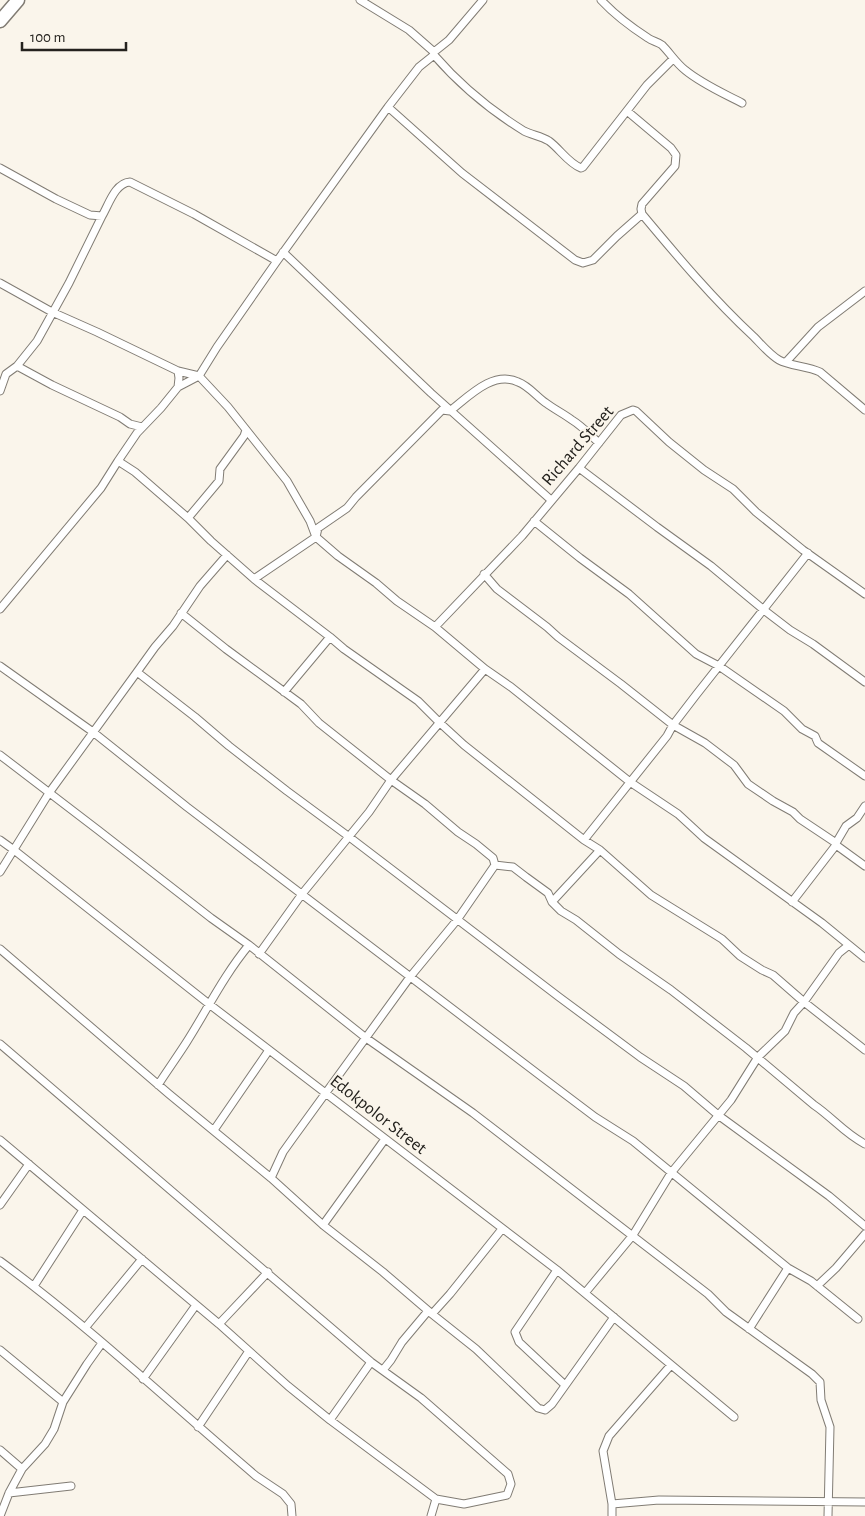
<svg xmlns="http://www.w3.org/2000/svg" width="865" height="1516" font-family="'Alegreya Sans',sans-serif">
  <rect width="100%" height="100%" fill="#faf5eb"/>
  <g fill="none" stroke-linecap="round" stroke-linejoin="round">
    <g stroke="#817c74" stroke-width="9">
      <path id="street" d="M360,0L409,30L434,52
        M601,0C615,15 631,27 648,38C652,41 658,42 662,45C670,53 676,63 685,70C702,84 723,93 742,103
        M434,55C460,85 490,110 524,131C532,135 541,136 549,141C560,149 568,163 581,168L583,167L647,85L673,59
        M388,107L462,173L575,260L583,263L593,260L617,236L642,214
        M627,111L671,148L676,155L675,166L642,204L641,209L642,214C677,256 713,299 754,337C761,344 770,355 779,360C790,366 807,366 820,372L865,410
        M0,168L56,199L90,215L102,216C109,204 115,183 130,182L194,214L277,261
        M283,252L431,393L551,500
        M0,283L52,312L97,332L178,371L199,376L228,407L287,481L310,521L316,537L338,556L376,583L397,601L435,627L485,669
        M786,362L818,327L865,291
        M17,366L52,385L120,417L130,424L142,427
        M178,387L199,376L217,347L277,261L388,107L419,67L434,55V52L449,40L483,0
        M0,391L6,374L17,366L37,341L69,283L102,216
        M118,461L137,433L161,408L178,387L179,378L178,371
        M579,468L657,527L711,566L764,610L790,630L813,644L865,682
        M188,518L219,481L220,469L244,436L246,430
        M534,521L580,558L629,594L696,654L719,666L784,711L802,729L815,736L818,743L865,776
        M484,574L497,589L547,627L558,637L621,684L673,725L705,743L734,765L748,784L773,801L793,812L800,819L836,843V845L865,866
        M254,579L316,537L318,528L347,508L356,497L442,410L450,411C468,397 493,370 518,382C529,386 537,397 546,403C554,409 564,414 572,420C582,426 590,435 599,443
        M0,609L101,488L118,461L135,472L188,518L211,541L254,579L330,637L344,649L418,701L439,722L464,745L584,840L600,850L651,895L722,939L740,956L762,970L773,975L804,1002L865,1050
        M181,613L226,649L301,704L319,723L391,780L369,812L302,894L259,954
        M435,627L522,536L579,468L621,415L633,410L636,411L669,442L704,470L733,489L756,512L803,550L865,594
        M0,666L93,732L187,807L542,1077L595,1117L633,1141L788,1268L811,1281L858,1319
        M137,672L155,647L173,626L200,586L227,555
        M284,692L330,637
        M0,755L98,830L211,918L249,945L366,1038L473,1113L708,1294L726,1312L812,1374L820,1382L821,1400L830,1427L828,1516
        M0,840L14,850L209,1004L557,1270L734,1417
        M584,840L667,736L673,725L696,695L808,553
        M836,843L846,826L857,818L865,806
        M0,872L49,793L137,672L195,717L229,746L287,791L348,836L559,997L640,1057L684,1086L718,1115
        M552,902L600,850
        M792,902L836,845
        M0,949L169,1094L271,1178L323,1225L383,1272L432,1314L476,1349L538,1408L545,1410L552,1404L614,1317
        M865,958L822,923L704,838L678,814L630,782L511,687L485,669L391,780L425,804L458,832L476,844L493,858L495,865L513,867L526,877L548,893L552,902L561,911L576,920L619,954L671,990L746,1048L814,1105C832,1117 845,1134 865,1144
        M0,1044L371,1362L421,1398L508,1474L511,1484L507,1495L464,1504L436,1499L431,1516
        M158,1085C167,1071 177,1057 186,1043C207,1010 224,975 249,945
        M718,1115L829,1196L865,1226
        M214,1130L269,1050
        M0,1140L219,1324L288,1386L330,1420L436,1499
        M271,1178L283,1152L293,1138L410,977L457,920L495,865
        M0,1205L29,1164
        M323,1225L385,1139
        M0,1261C90,1327 171,1404 256,1476L283,1494L291,1504L292,1516
        M557,1270L515,1332L519,1342L565,1385
        M34,1286L83,1210
        M817,1286L836,1268L865,1234
        M585,1293L633,1235L671,1173L731,1100L758,1057L785,1031L794,1013L804,1002L839,953L849,945
        M432,1314L450,1294L502,1229
        M219,1324L268,1272
        M85,1328L142,1259
        M749,1329L788,1268
        M0,1350L63,1402L54,1429L45,1444L22,1469L9,1493L0,1516
        M383,1370L391,1360L402,1342L428,1311
        M143,1379L196,1305
        M63,1402L87,1364L102,1343
        M330,1420L371,1362
        M198,1427L249,1351
        M0,1450L22,1469
        M9,1493L71,1486
        M612,1504L659,1500L865,1502
        M612,1516V1504L603,1451L609,1436L671,1365"/>
    </g>
    <g stroke="#817c74" stroke-width="15">
      <path id="highway" d="M0,21L18,0"/>
    </g>
    <use href="#street" stroke="#fff" stroke-width="7"/>
    <use href="#highway" stroke="#fff" stroke-width="12"/>
  </g>
  <g text-anchor="middle" dominant-baseline="central" stroke-width="4" stroke-linejoin="round" paint-order="stroke">
    <g font-size="18" fill="#24221e" stroke="#faf5eb">
      <text transform="translate(578 446) rotate(-49)">Richard Street</text>
      <text transform="translate(378 1115) rotate(38)">Edokpolor Street</text>
    </g>
  </g>
  <path d="M22 42v8h104v-8" fill="none" stroke="#24221e" stroke-width="2.5"/>
  <text x="30" y="42" font-size="15" fill="#24221e" stroke="#faf5eb" stroke-width="4" paint-order="stroke">100 m</text>
</svg>
